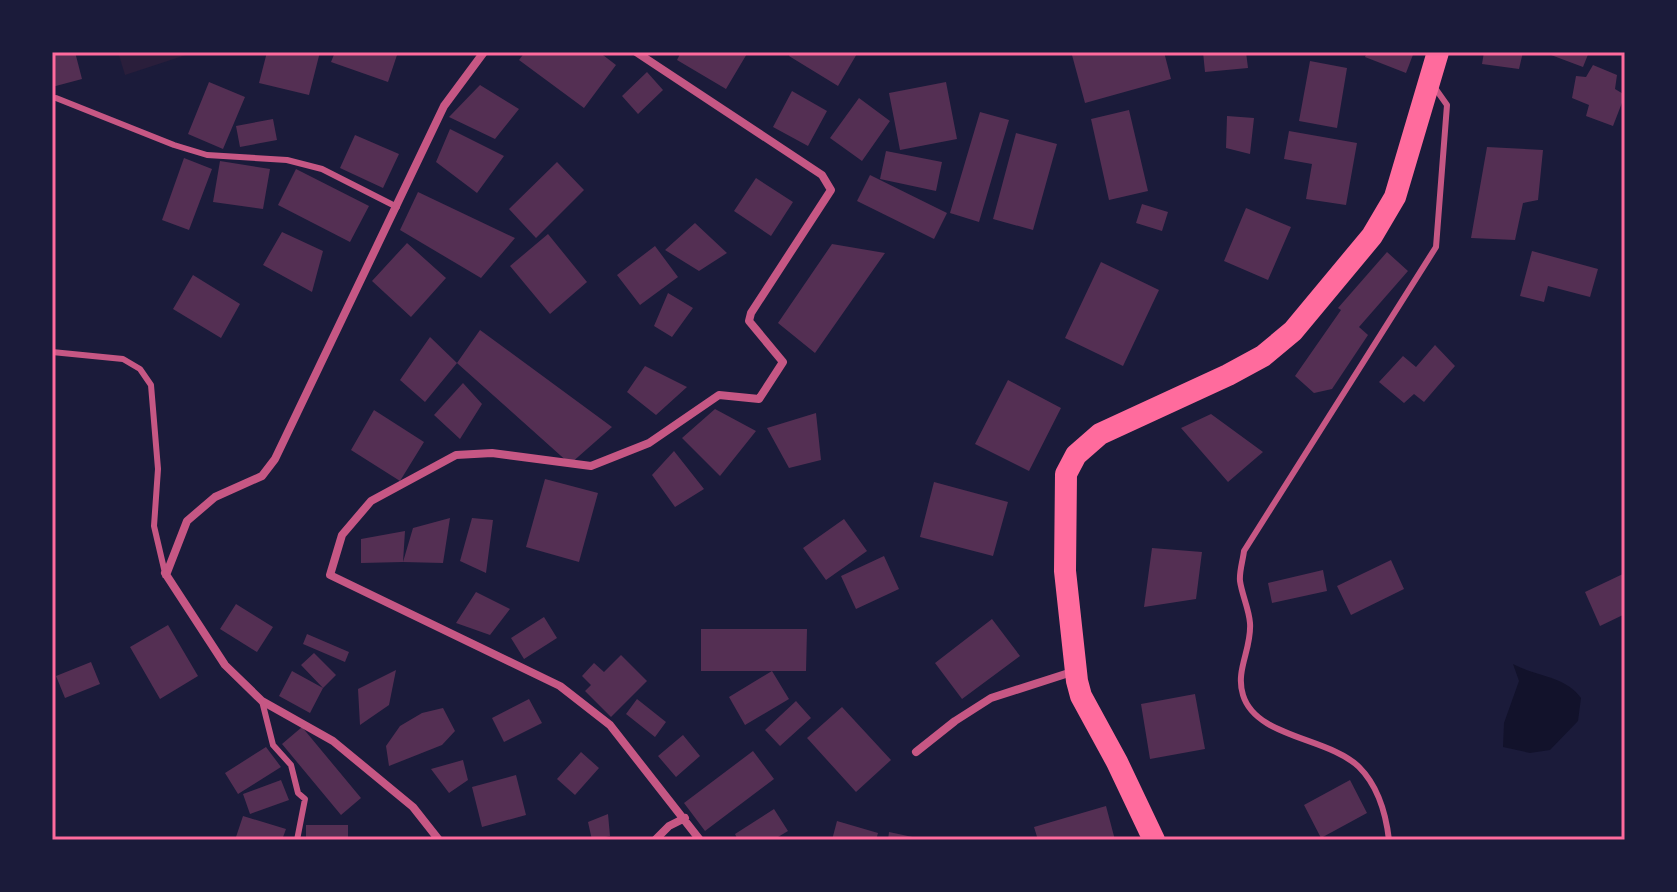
<svg xmlns="http://www.w3.org/2000/svg" width="1677" height="892" font-family="'Nunito Sans',sans-serif">
  <rect width="100%" height="100%" fill="#1b1b3a"/>
  <path fill="#2a1e3b" d="M118,52H195L125,75Z"/>
  <path fill="#12122b" d="M1513,664C1535,676 1566,676 1581,698L1578,721L1550,750L1530,753L1503,747L1504,723L1519,681Z"/>
  <path fill="#542f53" d="M52,52H75L82,79L52,87Z
    M267,52H320L309,95L259,83Z
    M335,52H398L388,82L331,62Z
    M525,52H571L574,54L575,52H599L616,65L584,108L519,60Z
    M681,52H748L726,89L677,60Z
    M791,52H858L838,86L789,56Z
    M1084,52H1164L1171,79L1085,103L1072,55Z
    M1203,52H1246L1248,68L1205,72Z
    M1367,52H1414L1406,73L1365,57Z
    M1484,52H1523L1519,69L1482,64Z
    M1543,52H1589L1583,67Z
    M1310,61L1347,68L1337,128L1299,121Z
    M1593,65L1617,75L1615,89L1625,95L1613,126L1586,116L1589,105L1572,98L1576,76L1586,77Z
    M647,72L663,90L638,114L622,96Z
    M209,82L245,97L223,149L188,134Z
    M946,82L957,139L900,150L889,93Z
    M480,85L519,109L495,139L449,117Z
    M792,91L827,111L808,146L773,127Z
    M859,98L890,121L862,161L830,138Z
    M1129,110L1148,191L1109,200L1091,119Z
    M980,112L1009,120L979,222L950,213Z
    M1227,116L1254,118L1250,154L1226,148Z
    M273,119L277,140L240,147L236,126Z
    M450,129L504,156L477,193L436,162Z
    M1289,131L1357,143L1346,205L1306,199L1312,164L1284,159Z
    M1016,133L1057,144L1033,230L993,219Z
    M355,135L399,154L383,188L340,168Z
    M1487,147L1543,150L1538,200L1523,203L1515,240L1471,238Z
    M886,151L942,162L936,191L880,179Z
    M184,158L212,169L189,230L162,220Z
    M220,161L270,169L263,209L213,202Z
    M557,162L584,190L536,238L509,209Z
    M296,169L369,206L350,242L278,205Z
    M870,175L947,213L934,239L857,201Z
    M756,178L793,202L771,236L734,211Z
    M418,192L515,238L481,278L400,230Z
    M1142,204L1168,212L1162,231L1136,223Z
    M1246,208L1291,227L1268,280L1224,261Z
    M695,223L727,253L699,271L665,250Z
    M282,232L323,251L312,292L263,265Z
    M548,234L587,282L550,314L510,266Z
    M407,243L446,278L411,317L372,281Z
    M832,244L885,253L815,353L778,323Z
    M655,246L678,277L640,305L617,275Z
    M1532,251L1598,269L1590,297L1548,286L1544,302L1520,296Z
    M1387,252L1408,271L1359,327L1368,335L1332,389L1314,393L1295,376L1341,310L1338,308Z
    M1101,262L1159,290L1123,366L1065,338Z
    M193,275L240,304L221,338L173,309Z
    M668,293L693,308L672,337L654,326Z
    M480,330L612,427L570,464L457,363Z
    M430,337L457,363L425,402L400,380Z
    M1435,345L1455,366L1424,402L1414,394L1404,403L1379,382L1403,356L1416,367Z
    M645,366L687,387L656,415L627,392Z
    M1008,380L1061,408L1029,471L975,444Z
    M463,383L482,404L460,439L434,415Z
    M715,409L756,431L720,476L682,438Z
    M374,410L424,442L400,481L351,450Z
    M816,413L821,460L789,468L767,428Z
    M1211,414L1263,452L1228,482L1181,428Z
    M674,451L704,489L675,507L652,475Z
    M545,479L598,493L579,562L526,547Z
    M934,482L1008,502L993,556L920,537Z
    M450,518L443,563L403,562L413,528Z
    M472,518L493,520L486,573L460,561Z
    M844,519L867,551L826,580L803,548Z
    M405,531L403,562L361,563V539Z
    M1152,548L1202,552L1196,599L1144,607Z
    M884,556L899,589L856,609L841,576Z
    M1391,560L1404,589L1351,615L1337,586Z
    M1323,570L1327,591L1272,603L1268,583Z
    M1625,573V614L1600,626L1585,592Z
    M476,592L510,609L490,635L456,623Z
    M236,604L273,627L257,652L220,629Z
    M544,617L557,638L524,659L511,638Z
    M992,619L1020,656L962,699L935,663Z
    M168,625L198,676L160,699L130,647Z
    M701,629H807L806,671H772L789,699L745,725L729,697L772,671H701Z
    M307,634L349,652L345,662L303,644Z
    M314,653L336,675L323,688L301,665Z
    M621,655L647,681L611,717L585,691L591,685L582,676L594,663L604,672Z
    M91,662L100,684L65,698L56,676Z
    M396,670L389,705L360,725L358,689Z
    M292,671L323,688L310,713L279,696Z
    M1195,694L1205,749L1150,759L1141,704Z
    M529,699L542,723L504,742L492,718Z
    M637,699L666,722L655,737L626,714Z
    M796,701L811,718L780,746L765,730Z
    M842,707L891,760L856,792L807,738Z
    M443,708L455,731L442,745L389,766L386,746L400,726L422,713Z
    M302,727L361,798L341,815L282,744Z
    M683,735L700,756L676,777L658,756Z
    M266,747L281,767L238,794L225,773Z
    M753,751L774,779L705,831L684,803Z
    M581,752L599,768L575,795L557,779Z
    M463,760L468,780L449,793L431,769Z
    M516,775L526,815L482,827L472,787Z
    M281,780L289,800L250,814L243,794Z
    M1350,780L1367,813L1321,838L1304,805Z
    M1106,806L1115,840H1038L1034,827Z
    M774,809L788,831L773,840H738L735,834Z
    M608,814L610,836L592,840L588,822Z
    M243,816L286,829L282,840H235Z
    M837,821L878,833L876,840H832Z
    M306,825H348V840H306Z
    M889,832L922,839V840H888Z"/>
  <g fill="none" stroke-linecap="round" stroke-linejoin="round">
    <path stroke="#c65784" stroke-width="6" d="M56,98L174,145L207,155L287,160L322,169L397,207
      M52,352L123,359L140,369L151,385L158,469L154,526L165,573
      M262,701L273,745L291,765L298,793L305,799L297,840
      M1389,840C1386,814 1379,787 1359,767C1328,737 1256,738 1243,695C1235,670 1252,649 1250,623C1249,609 1242,595 1240,581C1239,572 1243,560 1244,551L1436,247L1447,105L1435,88"/>
    <path stroke="#c65784" stroke-width="8" d="M636,52L822,175L831,190L751,313L749,321L783,362L759,399L719,395L649,443L591,466L492,453L456,455L371,501L342,535L330,575L560,686L610,725L700,840
      M165,573L225,665L262,701L333,741L413,807L439,840
      M166,575L187,521L215,497L262,476L275,459L444,106L484,52
      M916,752L955,721L991,698L1075,671
      M655,840L669,826L685,818"/>
    <path stroke="#ff6b9d" stroke-width="22" d="M1154,840L1117,762L1081,696L1077,681L1065,571L1066,474L1076,455L1100,434L1228,375L1263,356L1293,331L1372,236L1395,197L1438,52"/>
  </g>
  <rect width="1677" height="892" fill="none" stroke="#1b1b3a" stroke-width="108"/>
  <rect x="54" y="54" width="1569" height="784" fill="none" stroke="#ff6b9d" stroke-width="3"/>
</svg>
